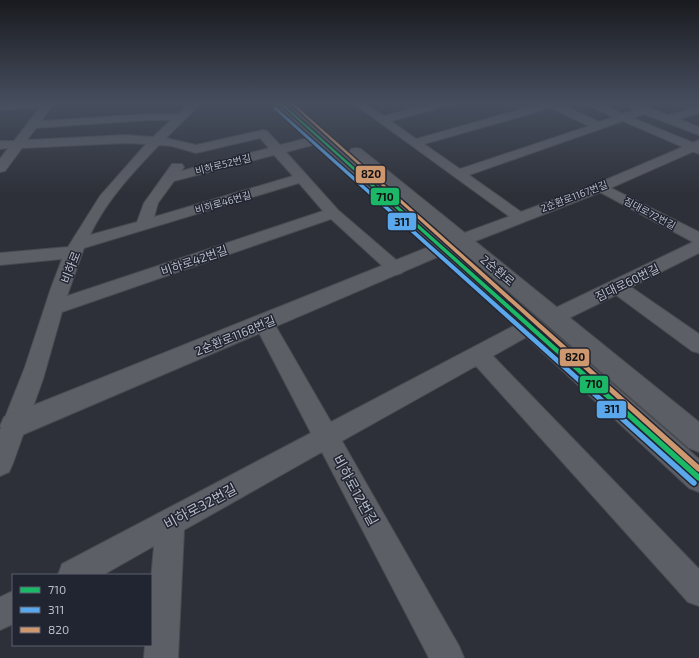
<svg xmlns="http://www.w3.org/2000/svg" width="699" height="658" font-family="'Exo 2','Noto Sans KR',sans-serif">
  <rect width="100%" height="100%" fill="#2d3038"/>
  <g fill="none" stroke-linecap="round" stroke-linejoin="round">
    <g stroke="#494b51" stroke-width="2">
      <path id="minor" d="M57,103L52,106L41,121L148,114H178L189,103H201L166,138L196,145L263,130L267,131L280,145L320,135L324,136L326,139L324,142L286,152L338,210L402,265L405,269L402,273L396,275L390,273L331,219L62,312L43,379L13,463L9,472L0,476V430L25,367L51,288L62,259L0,265V253L68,247L100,196L146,144L126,143L22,148L5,171L0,172V159L8,148L0,149V141H14L40,107L0,110V104ZM148,120H171L153,137L126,135L27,140L36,128ZM260,138L269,148L181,171L184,167L182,164H172L144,203L137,222L90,235C106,201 133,172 159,145L172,146L196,153ZM274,155L293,176L154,217L158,203L174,181ZM299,183L323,211L67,296L84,248Z
        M353,103H365L384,116L433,103H452L451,105L391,121L416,139L543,103H558L599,122L613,117L584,103H599L623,114L634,110L629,106L630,104H638L668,115L699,106V113L679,119L699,127V135L644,114L633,118L699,145V154L623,121L469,175L524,214L527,217L524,220H514ZM551,108L589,126L460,169L424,144Z
        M601,183L699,232V253L631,287L699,334V353L692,351L616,295L561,322L554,324L547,322L544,317L547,312L693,242L596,190L594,187L596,184Z
        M264,315L271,318L331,422L523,321L530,318L537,321L540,326L537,331L493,356L699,569V606L688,602L476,366L342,441L459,646L464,658H429L322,452L184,530L178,658H144L145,645H151V580L154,546L103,575H58L62,564L311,433L254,323L257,318Z
        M13,591V624L0,630V597Z"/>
    </g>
    <g stroke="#494b51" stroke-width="2">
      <path id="tertiary" d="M699,140V149L606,190L468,244L22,435L13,438L4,435L0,426L4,417L456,236L596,184Z"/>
    </g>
    <g stroke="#494b51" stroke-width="2">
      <path id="secondary" d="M274,103H287L699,459V492L689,488Z
        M356,148L361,149L699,422V452L689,448L351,155L349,152L351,149Z"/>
    </g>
    <use href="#minor" fill="#5d5f66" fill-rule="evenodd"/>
    <use href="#tertiary" fill="#5d5f66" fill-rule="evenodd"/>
    <use href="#secondary" fill="#5b5e65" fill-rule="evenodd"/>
    <g stroke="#212532" stroke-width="3">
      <path id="bus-1" d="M282,103L699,474V481L697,480L279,103Z"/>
    </g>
    <g stroke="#212532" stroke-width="3">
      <path id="bus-2" d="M274,107H276L696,481L697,483L696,485L694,486L692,485L274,109Z"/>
    </g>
    <g stroke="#212532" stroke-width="3">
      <path id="bus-3" d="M293,103L699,465V472L697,471L290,103Z"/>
    </g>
    <use href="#bus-1" fill="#1ab867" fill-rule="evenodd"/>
    <use href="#bus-2" fill="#5aa8eb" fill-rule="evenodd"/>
    <use href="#bus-3" fill="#cd976f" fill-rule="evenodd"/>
  </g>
  <linearGradient id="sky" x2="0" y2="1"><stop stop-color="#191a1f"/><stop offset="0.53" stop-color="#464e5e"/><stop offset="1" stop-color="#464e5e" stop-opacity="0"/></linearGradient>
  <rect width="699" height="195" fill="url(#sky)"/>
  <g text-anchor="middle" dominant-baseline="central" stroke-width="3" stroke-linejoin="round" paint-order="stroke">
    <g font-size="10" fill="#b8bcc8" stroke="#212532">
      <text transform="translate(223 164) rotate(-14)">비하로52번길</text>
      <text transform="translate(574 196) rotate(-21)">2순환로1167번길</text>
      <text transform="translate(223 202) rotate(-16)">비하로46번길</text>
      <text transform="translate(650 213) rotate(28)">짐대로72번길</text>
    </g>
    <g font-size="12" fill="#b8bcc8" stroke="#212532">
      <text transform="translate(194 260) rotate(-19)">비하로42번길</text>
      <text transform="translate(70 267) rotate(-69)">비하로</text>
      <text transform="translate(498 270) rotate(40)">2순환로</text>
      <text transform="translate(627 282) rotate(-26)">짐대로60번길</text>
      <text transform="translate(235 335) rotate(-22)">2순환로1168번길</text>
    </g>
    <g font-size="14" fill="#b8bcc8" stroke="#212532">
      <text transform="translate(356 490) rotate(61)">비하로12번길</text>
      <text transform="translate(200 506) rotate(-28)">비하로32번길</text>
    </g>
  </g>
  <g stroke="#212532" stroke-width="1.5">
    <rect x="355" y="165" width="31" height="19" rx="4" fill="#cd976f"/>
    <rect x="370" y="187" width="30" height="19" rx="4" fill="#1ab867"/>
    <rect x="387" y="212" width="30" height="19" rx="4" fill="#5aa8eb"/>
    <rect x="559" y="348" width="31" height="19" rx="4" fill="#cd976f"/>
    <rect x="579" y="375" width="30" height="19" rx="4" fill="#1ab867"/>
    <rect x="596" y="400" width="31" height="19" rx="4" fill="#5aa8eb"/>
  </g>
  <g font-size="11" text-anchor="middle" font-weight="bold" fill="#111">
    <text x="371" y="178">820</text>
    <text x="385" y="201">710</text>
    <text x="402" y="226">311</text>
    <text x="575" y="361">820</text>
    <text x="594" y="388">710</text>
    <text x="612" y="413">311</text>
  </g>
  <rect x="12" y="574" width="140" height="72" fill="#212532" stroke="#5d616e"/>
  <rect x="20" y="587" width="20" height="6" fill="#1ab867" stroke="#5d616e"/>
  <text x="48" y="594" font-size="12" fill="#b8bcc8">710</text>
  <rect x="20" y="607" width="20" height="6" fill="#5aa8eb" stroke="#5d616e"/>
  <text x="48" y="614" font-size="12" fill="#b8bcc8">311</text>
  <rect x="20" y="627" width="20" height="6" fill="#cd976f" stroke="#5d616e"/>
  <text x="48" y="634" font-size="12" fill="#b8bcc8">820</text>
</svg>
